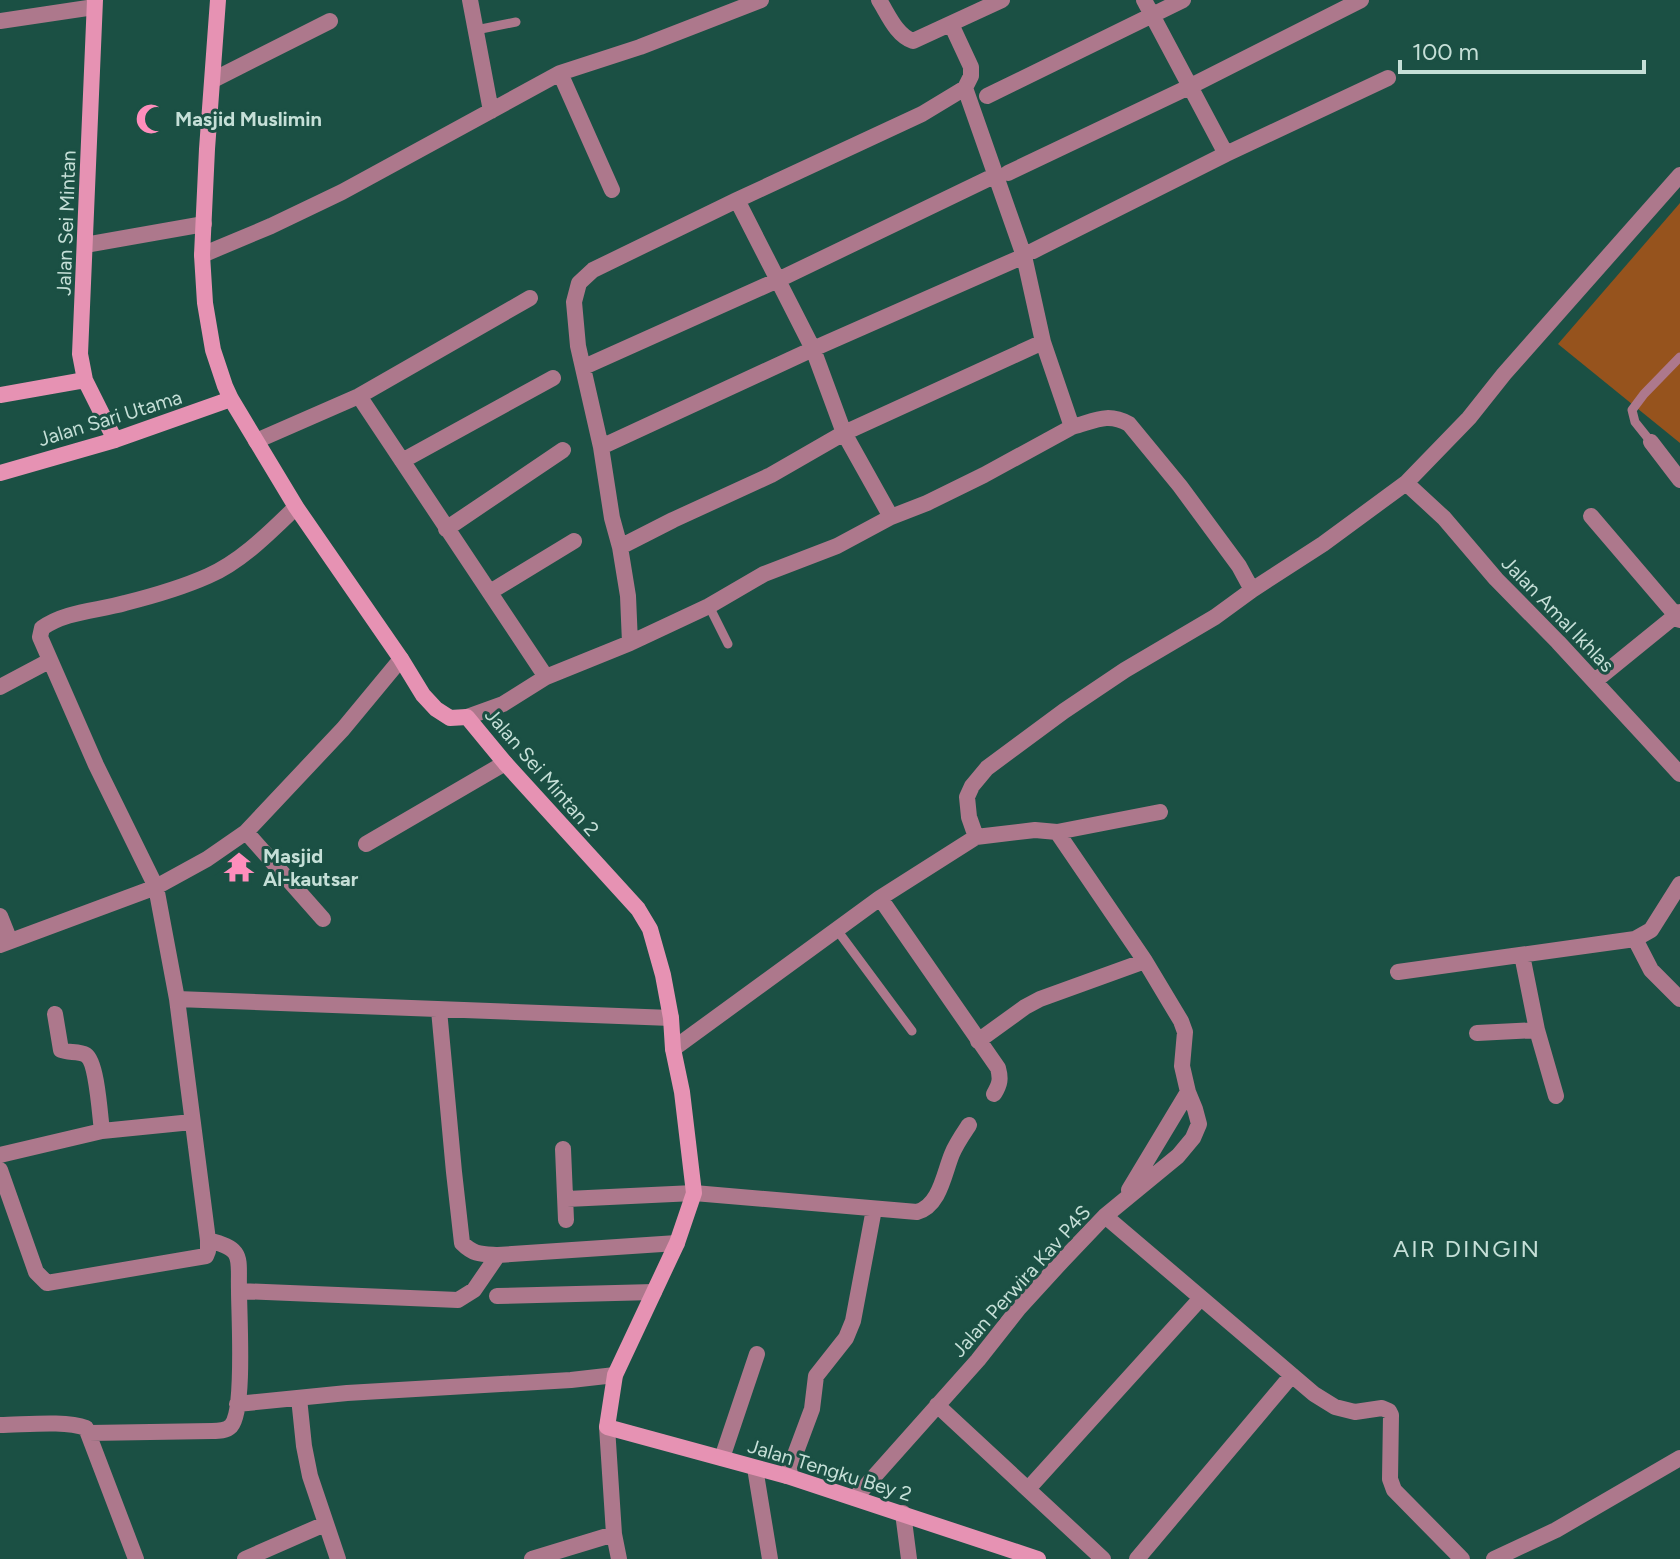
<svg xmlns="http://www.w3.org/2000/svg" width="1680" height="1559" font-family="Figtree,sans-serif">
  <rect width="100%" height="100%" fill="#1b5044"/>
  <path fill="#96531d" d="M1680,203V443L1558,344Z"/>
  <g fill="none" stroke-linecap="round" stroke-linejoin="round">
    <path stroke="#ad788c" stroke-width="9" d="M476,30L516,22
      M1651,442L1635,422L1632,410L1644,394L1680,357
      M709,606L728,644
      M837,930L912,1031"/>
    <path stroke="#ad788c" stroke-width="16" d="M470,0L491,111
      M879,0C888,14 896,35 913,41L1002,0
      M1144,0L1226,154
      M0,21L94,7
      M951,24L971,67V76L965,88L1024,256L1043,342L1072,427C1095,421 1107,412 1129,424L1180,486L1239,566L1252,590
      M560,73L612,190
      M213,80L330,21
      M987,96L1183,0
      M1008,173L1189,87L1361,0
      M737,200L813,349L844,433L891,517
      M85,245L204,224
      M1033,251L1226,154L1388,78
      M202,255L271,226L342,192L560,73L640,47L761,0
      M584,367L778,280L996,175
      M359,396L546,677
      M256,441L359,396L530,298
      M1651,442L1680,480
      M601,447L813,349L1024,256
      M402,461L553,378
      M1406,483L1444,518L1496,579L1558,642L1680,774
      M1591,516L1680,620
      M446,529L563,450
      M620,547L673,520L771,475L844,433L1043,342
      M490,592L574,541
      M630,643L709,606L764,574L837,546L891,517L927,503L984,475L1072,427
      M1595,681L1680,612
      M0,687L49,661
      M467,717L503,704L546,677L630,643L628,596L620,547L612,518L601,447L578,346L574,302L579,283L593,270L737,200L922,114L965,88
      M246,832L323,919
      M976,837L969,817L967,797L972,786L987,768L1064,711L1125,670L1215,617L1252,590L1323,544L1406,483L1469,418L1504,374L1680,175
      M366,844L505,763
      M880,898L998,1068C1001,1079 1000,1084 994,1094
      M0,916L10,941
      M1635,939L1651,970L1680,999
      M0,945L156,887L207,859L246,832L343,729L401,659
      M1522,955L1537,1030L1556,1096
      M1398,972L1635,939L1651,930L1680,884
      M177,999L671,1018
      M55,1014L61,1050C68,1053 79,1051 86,1055C97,1062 100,1117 102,1131
      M1477,1033L1537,1030
      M978,1041L1025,1007L1040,999L1145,961
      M673,1049L880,898L976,837L1035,830L1057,832L1160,812
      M563,1149L566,1220
      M0,1155L102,1131L192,1122
      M0,1170L36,1272L47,1283L206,1256L208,1251V1240L177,999L156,887L96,765L40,637L42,628C66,611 97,611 125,603C153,596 181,588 208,576C242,561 270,532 296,507
      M1129,1190L1188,1092
      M567,1199L694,1193L917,1212C940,1206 944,1173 952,1154C956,1144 963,1134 969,1125
      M1105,1216L1314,1394L1335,1407L1355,1412L1382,1408L1389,1411L1391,1415L1390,1479L1394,1490L1462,1559
      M208,1240C245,1250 238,1256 239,1291
      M498,1255L677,1243
      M497,1296L654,1292
      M299,1398L304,1446L310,1476L338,1559
      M237,1404L347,1393L571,1380L615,1375
      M937,1405L1103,1559
      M0,1425C23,1425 65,1420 86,1428L136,1559
      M607,1427L614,1534L619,1559
      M89,1433L212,1431C219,1431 226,1431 231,1426C245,1411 239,1315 239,1291L458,1300L474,1290L498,1255C481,1254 474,1255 462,1243L454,1172L439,1010
      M722,1458L757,1354
      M755,1468L770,1559
      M787,1476L812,1409L816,1376L846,1338L853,1321L874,1209
      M1028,1489L1201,1298
      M855,1498L978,1360L1019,1308L1063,1260L1105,1216L1178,1156L1193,1138L1199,1124L1195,1109L1188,1092L1182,1066L1185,1032L1181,1021L1145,961L1057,832
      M903,1513L909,1559
      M245,1559L325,1524
      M532,1559L614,1534
      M1137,1559L1292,1375
      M1494,1559L1556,1530L1680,1458"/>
    <path stroke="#e692b3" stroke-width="16" d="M95,0L80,354L85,380L115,440
      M218,0L207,149L202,255L205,303L213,350L225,386L231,399L296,507L401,659L423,695L436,709L450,718L467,717L505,763L638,909L650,929L663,975L671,1018L673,1049L682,1092L694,1193L677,1243L615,1375L607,1427L787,1476L1038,1559
      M0,395L85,380
      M0,473L115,440L231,399"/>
  </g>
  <defs>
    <g id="mosque-bare" transform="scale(2.4)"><path d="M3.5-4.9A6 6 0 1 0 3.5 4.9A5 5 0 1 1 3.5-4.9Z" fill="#fe8ebc" stroke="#1b5044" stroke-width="2.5" paint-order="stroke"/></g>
    <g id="temple-bare" transform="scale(2.4)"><path d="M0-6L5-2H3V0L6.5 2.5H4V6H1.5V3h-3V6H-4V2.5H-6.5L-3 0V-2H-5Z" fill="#fe8ebc" stroke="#1b5044" stroke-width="2.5" paint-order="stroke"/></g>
  </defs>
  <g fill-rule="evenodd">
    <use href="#mosque-bare" x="151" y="119"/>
    <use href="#temple-bare" x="239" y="867"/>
  </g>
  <g text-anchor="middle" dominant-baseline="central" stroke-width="6" stroke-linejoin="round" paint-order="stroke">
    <g font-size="20" font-weight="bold" fill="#c5dfd7" stroke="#1b5044" text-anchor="start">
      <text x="175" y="119">Masjid Muslimin</text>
      <text x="263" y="856">Masjid<tspan x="263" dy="23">Al-kautsar</tspan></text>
    </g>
    <g font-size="20" fill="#c5dfd7" stroke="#1b5044">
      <text transform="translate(66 223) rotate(-88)">Jalan Sei Mintan</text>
      <text transform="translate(110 418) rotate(-17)">Jalan Sari Utama</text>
      <text transform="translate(1558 614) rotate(46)">Jalan Amal Ikhlas</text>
      <text transform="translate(542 772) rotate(49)">Jalan Sei Mintan 2</text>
      <text transform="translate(1021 1281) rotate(-48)">Jalan Perwira Kav P4S</text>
      <text transform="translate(830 1470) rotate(17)">Jalan Tengku Bey 2</text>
    </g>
    <g font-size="24" letter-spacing="2" fill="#c5dfd7" stroke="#1b5044">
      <text x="1467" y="1248">AIR DINGIN</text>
    </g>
  </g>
  <path d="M1400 60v12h244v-12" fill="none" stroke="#c5dfd7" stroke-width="4"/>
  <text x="1412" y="60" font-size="24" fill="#c5dfd7" stroke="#1b5044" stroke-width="6" paint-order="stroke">100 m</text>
</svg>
